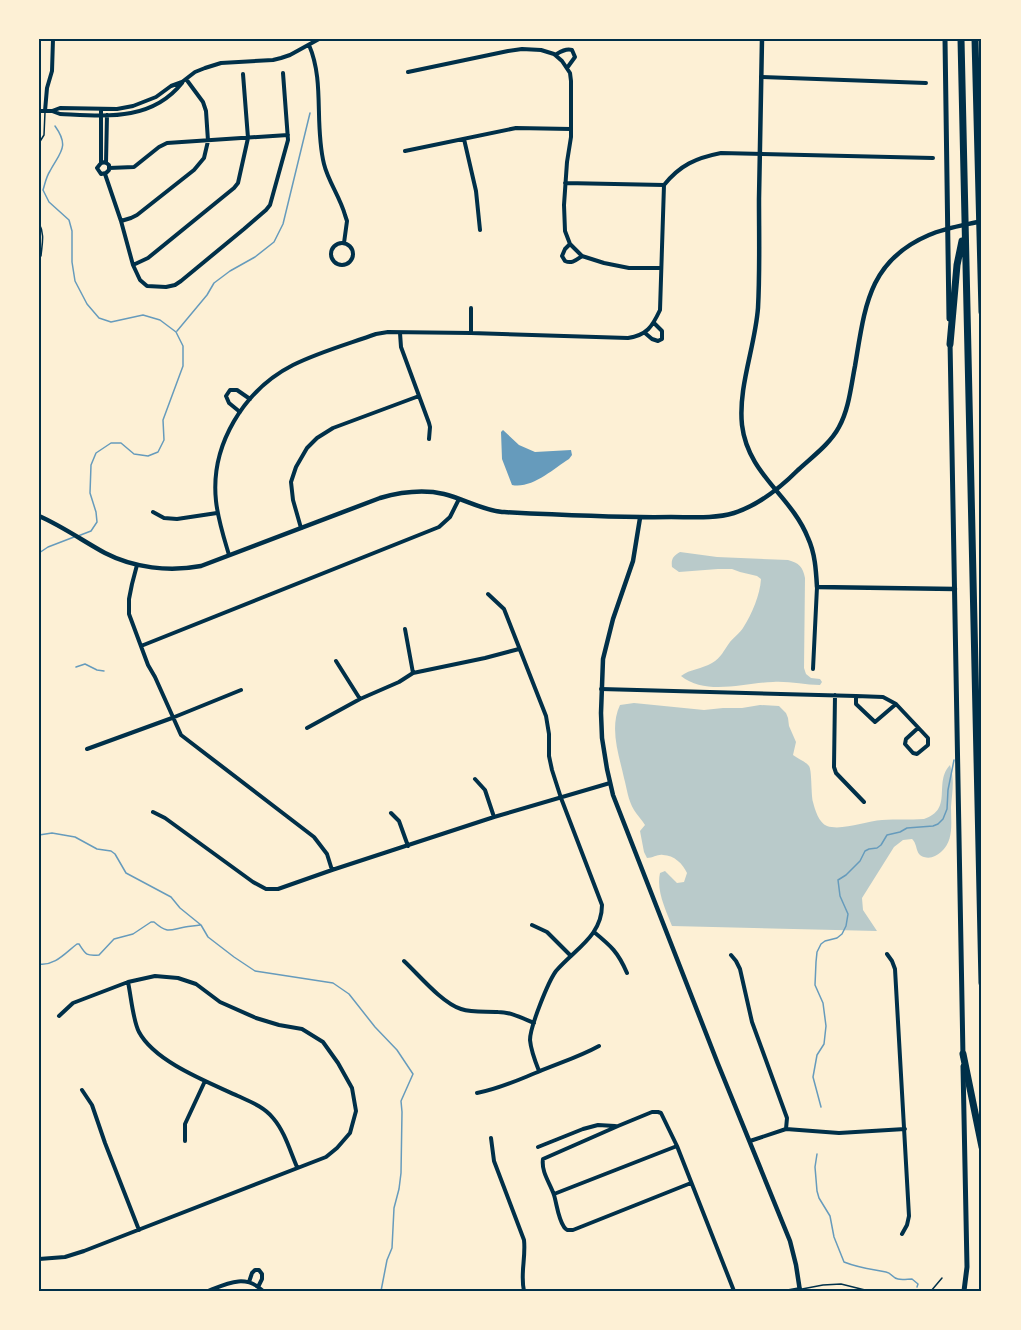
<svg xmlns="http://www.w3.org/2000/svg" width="1021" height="1330" font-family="'Asap Condensed',sans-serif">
  <rect width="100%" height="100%" fill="#fdf0d5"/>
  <path fill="#b9caca" d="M680,552L717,557L788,560C799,563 803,567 805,578L804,668L806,674L811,678L820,679L822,682L820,685C804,685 789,681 773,682C744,683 706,696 681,676C690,669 702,669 712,663C721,658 724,650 730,642C734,637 740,633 743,628C752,614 760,595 761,579L757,576L740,572L732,569H718L679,572L672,567C671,559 673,556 680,552Z
    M634,703L704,710L723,708H742L760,705L779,706L786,713L788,718L789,726L796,742L793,755C798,759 805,761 809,766C812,770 811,795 813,802C815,810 819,823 827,826C842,831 866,821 882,820C896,819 910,820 924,819C954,809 933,783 950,765C955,780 952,792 951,807C951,823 954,841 941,852C936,856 931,859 924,857C915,855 918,844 912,839L903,840L894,847L862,898L863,910L877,931L672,926C666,910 656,891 660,873L665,871L677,883L684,882L687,873C683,864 674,855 663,855C658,854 653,858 647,858L644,852L640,831L645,825C642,820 637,815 634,810C628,800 627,789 624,778C619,755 609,728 620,705Z"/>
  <path fill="#669bbc" d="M503,430L519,445L535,452L571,450L572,455L569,459C553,469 532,489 512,485L502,459L501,432Z"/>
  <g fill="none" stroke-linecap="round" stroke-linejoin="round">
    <path stroke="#669bbc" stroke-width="1.5" d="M55,126C70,147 60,152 50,171C46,177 45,184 43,190L49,202L69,220L72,231V262L75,281L87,304L99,318L111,322L143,315L160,320L176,332L183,346V366L163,420L164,440L158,452L148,456L134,454L121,443H111L96,453L91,465L90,493L96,512L97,522L91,531L78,536
      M177,331L207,295L214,283L230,271L255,257L274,242L283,224L310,113
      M39,553L48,547L74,537
      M76,667L85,664L97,670L104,671
      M39,835L52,833L75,837L97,849L111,851L115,854L126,873L171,897L180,908L201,925L208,937L234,957L255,971L333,983L349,994L375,1027L397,1050L413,1074L401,1101L402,1112L401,1173L399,1189L394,1208L392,1248L387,1260L381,1291
      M39,964C55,966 65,953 77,944H79C86,955 86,956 99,955L114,939L133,934L151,922H154C168,934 169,930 185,927C190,926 195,926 200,925
      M821,1107L813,1077L817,1055L824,1044L826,1026L823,1003L815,985L816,962L817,952L821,944L825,941L837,938L842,934L846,926L848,914L840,896L838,880L846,875L860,861L865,851L869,849L877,848L881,845L887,835L900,832L907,828L933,826L938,824L943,819L947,809L948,790L954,760
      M817,1154L815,1167L817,1191L819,1198L830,1216L834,1237L844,1262C859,1268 870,1269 886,1272C892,1273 892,1278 898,1279C902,1280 908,1279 912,1279L918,1284L917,1287"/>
    <path stroke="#003049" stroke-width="1.5" d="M39,143L44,135L45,112
      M39,223C45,234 42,244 41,256
      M802,1289L823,1285L841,1284L869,1291
      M931,1291L942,1278"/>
    <path stroke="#003049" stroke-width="4" d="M309,45C325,82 314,124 324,164C328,181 340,197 345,215L347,221L344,243
      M555,55C560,52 566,48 572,50L575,57L567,68
      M408,72L508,51L522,49L541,50L554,54L562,61L570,73L571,81V137L567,162L564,205L565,231L570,244L582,256L604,263L629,268H661
      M761,77L926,83
      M39,111H52L60,114C104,116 151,122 182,83
      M45,111L47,88L52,71L53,39
      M52,111L60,108L117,109L133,106L156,97L171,86L182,82L195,72L205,68L221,63L273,60L281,58L290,55L319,39
      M464,139L476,191L480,230
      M405,151L516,128L571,129
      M101,163L105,162L109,165V170L106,173L101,174L97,168L101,163V110
      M106,163L107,115
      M109,168L134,167L159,147L167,143L288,135
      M105,174L121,221L133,265L140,280L147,286L166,287L175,285L181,281L244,229L266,210L270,205L288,140L283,73
      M565,183L664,185
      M121,221L131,218L137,215L194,170L204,158L208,141L206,111L203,102L186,79
      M331 254a11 11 0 1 1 22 0a11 11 0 1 1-22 0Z
      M570,244L565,249L562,256L565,261C572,264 576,260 582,256
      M133,265L148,258L234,188L238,183L248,138L243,74
      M400,333L401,347L429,423L430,427L429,439
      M471,333V308
      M645,333L652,339L658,341L662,339V331L654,323
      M240,412L229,403L226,396L230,390H237L250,399
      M153,512L164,518L177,519L217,513
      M301,528L293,500L291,482L296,467L307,448L317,438L333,428L419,396
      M229,555C224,538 218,520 216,501C210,445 244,390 293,365C319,352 348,344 376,334L388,332L471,333L628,338C647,335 652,327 660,310L664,185C680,165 696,158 721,153L933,158
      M137,565L132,584L129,599V614L148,665L155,677L181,735L314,837L327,854L332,870
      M488,594L504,609L546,716L549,734V756L552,770L561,798L602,905C602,936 575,949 556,971C548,982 530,1027 530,1040C531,1051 535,1061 539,1071
      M405,629L413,673
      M141,646L439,527L450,517L459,499
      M336,661L360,699
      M813,669L817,587
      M601,689L856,696L883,697L896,704L875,722L856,704V696
      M835,695L834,767L836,773L864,802
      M896,704L928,738V745L917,754L913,753L905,744L906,739L918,728
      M307,728L360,699L399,682L413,673L485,658L519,649
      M87,749L172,718L241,690
      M475,779L485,790L494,817
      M153,812L165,818L253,882L266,889H278L332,870L494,817L610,783
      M391,813L399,821L408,846
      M532,925L547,932L571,956
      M594,932C611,946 618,952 627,973
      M887,954L892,961L895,969L909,1216L907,1225L902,1234
      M731,955L736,961L740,969L752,1022L787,1118L786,1129
      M404,961C419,975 442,1003 461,1009C473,1013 486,1011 498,1012C511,1012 522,1018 534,1023
      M128,982C131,996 133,1021 139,1032C155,1062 208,1082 238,1096C251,1102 264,1107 273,1118C285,1132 290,1151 297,1167
      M82,1090L92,1105L105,1143L139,1230
      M477,1093C499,1089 518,1080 538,1072C559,1063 579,1057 599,1046
      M491,1138L494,1161L524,1240C526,1258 520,1274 524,1291
      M185,1141V1124L205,1081
      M750,1141L786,1129L839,1133L905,1129
      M538,1147L583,1129L598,1125L615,1126
      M691,1183L573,1230C568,1230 567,1231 564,1227C558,1218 557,1205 554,1195C550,1183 541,1172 543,1159L618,1126L652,1112H658L661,1113L677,1146L734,1291
      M554,1194L677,1146
      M39,1259L65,1257L84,1251L326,1157L337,1148L350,1133L356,1111L352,1088L338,1063L323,1042L302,1029L279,1025L256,1018L220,1002L196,984L178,978L155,976L128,982L73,1003L59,1016
      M249,1282L252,1273L255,1270H259L262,1274V1279L258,1287
      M208,1291C228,1283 246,1274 263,1291
      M789,1291L800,1289"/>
    <path stroke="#003049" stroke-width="4.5" d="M762,39C761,92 760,145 759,199C759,235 760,272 758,308C755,347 738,387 742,425C748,475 791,495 808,538C815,553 816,570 817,587L955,589
      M39,516C62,526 83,541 105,553C134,568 169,572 201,566L380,498C401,492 422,489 444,494C464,499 482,510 502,512C559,515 615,518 671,517C692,517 714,519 734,513C759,505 780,488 798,470C812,457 830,444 839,427C849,409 851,386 855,366C865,307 868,261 929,235C945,228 965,225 982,221
      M640,518L633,561L613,619L603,659L601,713L602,738L607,769L613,795L718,1064L790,1241L796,1265L800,1291"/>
    <path stroke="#003049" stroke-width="5" d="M945,39L949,319
      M950,341L963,1057
      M963,1066L967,1267L964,1291"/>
    <path stroke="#003049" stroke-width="7" d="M961,39L982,983
      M975,39L982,312
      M950,344L957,265L962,241
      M963,1054L982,1147"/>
  </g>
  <rect width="1021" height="1330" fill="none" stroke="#fdf0d5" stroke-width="81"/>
  <rect x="40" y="40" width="940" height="1250" fill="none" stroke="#003049" stroke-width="2"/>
</svg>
